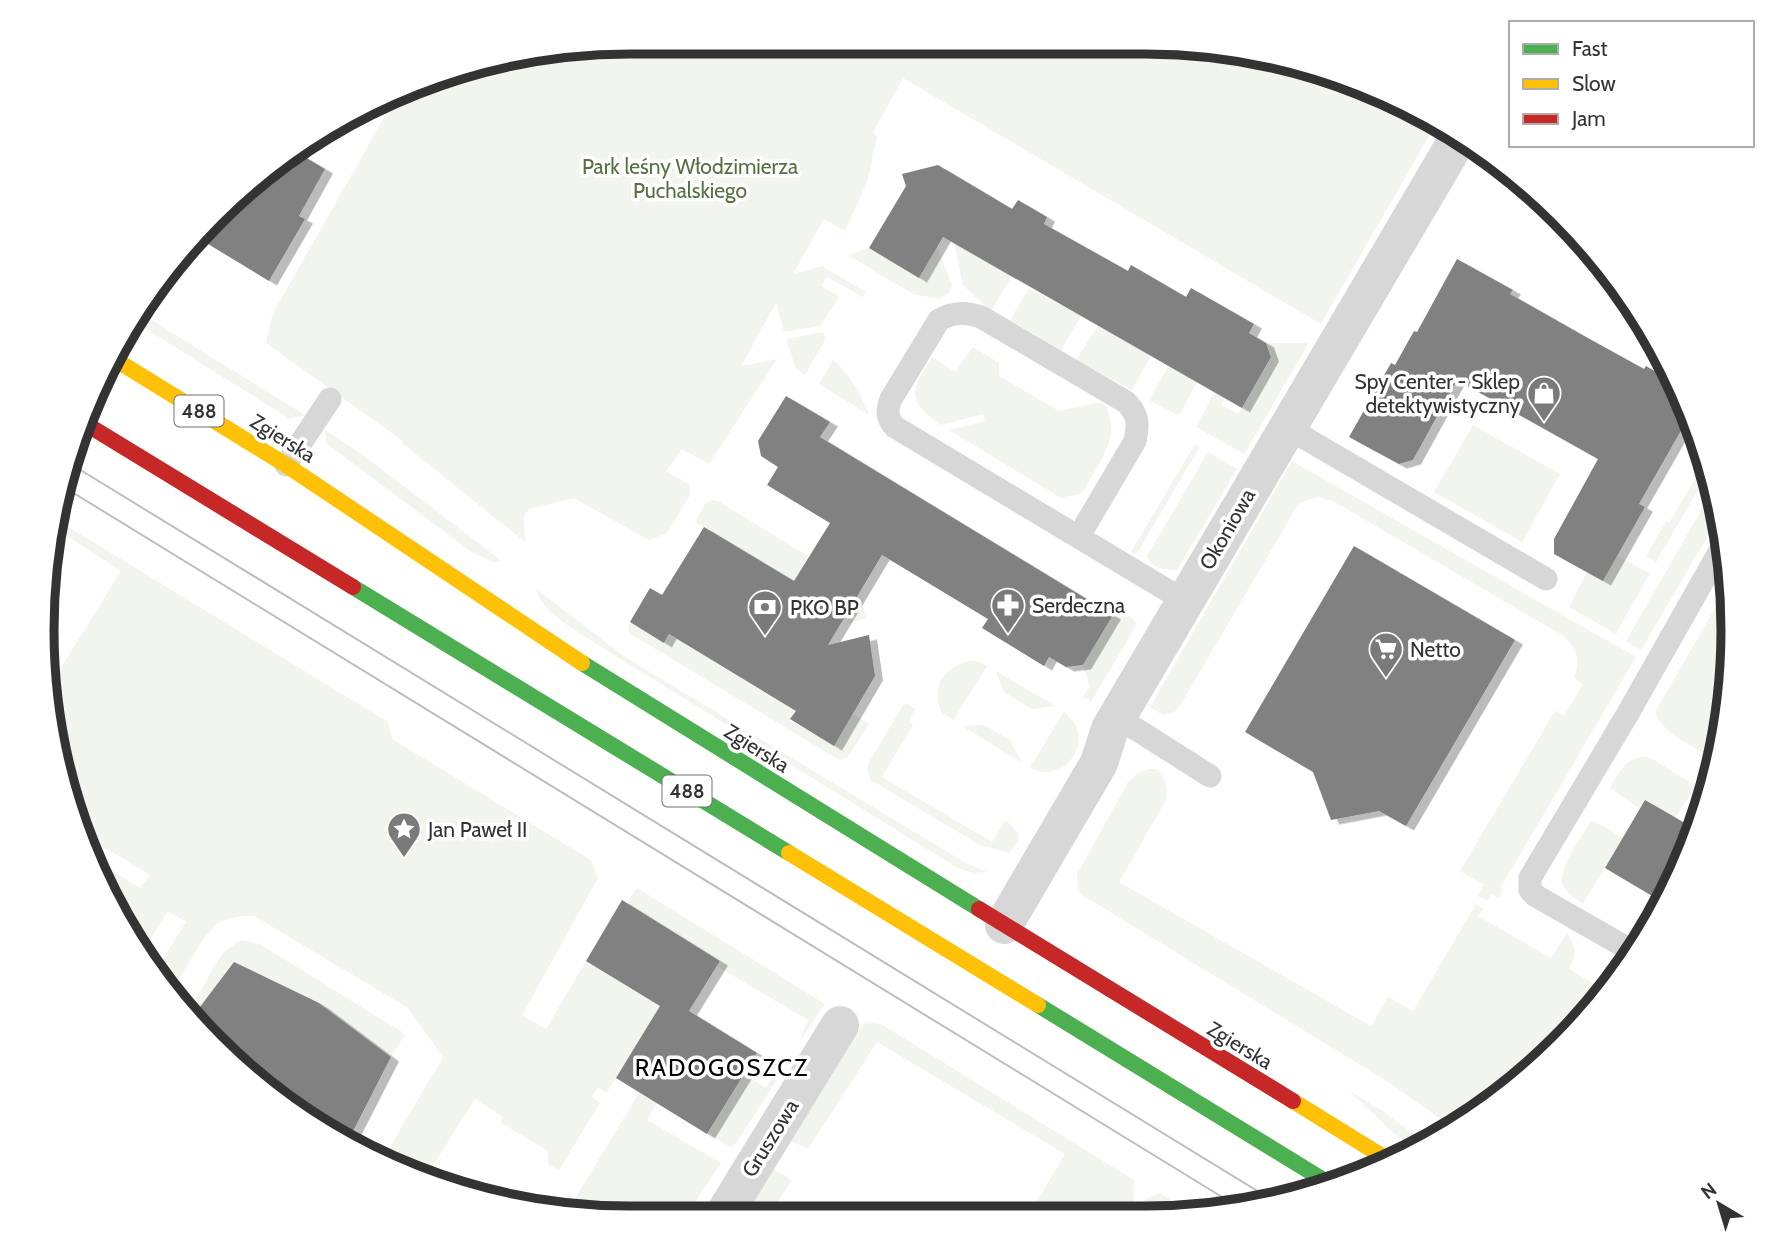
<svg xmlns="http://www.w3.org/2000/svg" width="1775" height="1260" font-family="Cabin,sans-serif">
  <defs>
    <filter id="shadow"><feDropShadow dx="8" dy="4.5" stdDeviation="0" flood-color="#0004"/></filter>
  </defs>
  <rect width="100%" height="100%" fill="#fff"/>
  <path fill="#f1f5ed" d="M630,42H1145L1260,53L1438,120L1321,324L903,78L873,132L877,137L867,182L845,231L824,219L793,274L822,266L866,292L863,297L827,277L822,286L839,297L820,326L784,332L776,303L741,366L777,359L709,464L682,449L666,471L690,485V495L667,533L649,540L574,498L529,509L524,517L525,542L402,443L403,441L266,343L273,313L394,100L477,62Z
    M954,243L1012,276L991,311L963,285Z
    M937,247L952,285L949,293L940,299L913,294L848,255L869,248L919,278Z
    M1029,288L1081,316L1061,350L1010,320Z
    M140,313L305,415L290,419L135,322Z
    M1098,326L1151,356L1132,390L1076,360Z
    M824,332L825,340L805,375L796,369L786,339Z
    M1266,343H1309L1244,454L1196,427L1214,392L1225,398L1221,405L1238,414L1271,357Z
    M973,347L999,363V376L1059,411L1095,403L1104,404C1123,435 1100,459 1086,488L1080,494L1061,498L949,430L985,421L983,414L941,425C905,400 911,391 932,357L955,372Z
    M833,360C851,375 860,393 869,415L819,384Z
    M1169,366L1197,382L1179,416L1149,400Z
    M1473,425L1560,474L1522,542L1434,492Z
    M325,430L360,453L502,561L493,562L473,553L326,443Z
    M1195,444L1200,446L1138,552L1134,554L1131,552Z
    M1208,452L1237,469L1177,570C1165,570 1151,569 1147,556Z
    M1706,460L1709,471L1656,562L1646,556L1666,521L1669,523Z
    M1292,461L1636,657L1501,887L1502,891L1499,898L1491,894L1487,901L1478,896L1484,885L1460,871L1555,711L1564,716L1583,684L1574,678C1581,660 1577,647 1562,635L1333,501L1317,497L1299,503L1181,704L1176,711L1163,715L1150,707Z
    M1713,490L1719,517L1641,650L1626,641Z
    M712,500L718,501L808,556L804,564L862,599L866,618L849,623L846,614L799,573L794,581L695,522L705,504Z
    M57,520L388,722L392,739L591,860L598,878L522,1015L546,1029L586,961L684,1021V1059L647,1120L721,1163L686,1216L592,1217L569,1213L579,1192L664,1052L642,1039L606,1093L598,1087L591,1097L600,1103L559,1170L548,1164V1151L500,1122L503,1117L475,1099L425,1178L381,1162L443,1057L408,1008L254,916C241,916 226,917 216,925C202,936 182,976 172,993L157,968L186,922L168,911L145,948L89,858L90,857L140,888L150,875L81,833L47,706V690L121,571L55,528Z
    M1617,556L1650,573L1616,634L1569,607L1587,572Z
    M1729,584L1732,669L1718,694L1727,700L1720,741L1710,756C1689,744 1665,736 1655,712Z
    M536,589L625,657L964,862L987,872L973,873L956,867L603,648C581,633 544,616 536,589Z
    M1116,610L1131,617L1137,624L1091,702L1083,697L1090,686L1083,665Z
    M630,622L664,643L669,634L796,711L790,720L833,745L853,714L869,724L847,758L839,760L631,634L628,630Z
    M974,660L987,666L953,720L941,712C931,682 945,666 974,660Z
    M996,671L1055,706L1032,709L1004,692Z
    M907,704L915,709L909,722L913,725L882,777L992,842L1006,820L1018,833L1019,839L1009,853L980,845L871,780L867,770L868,764L903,705Z
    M1064,712C1100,739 1062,788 1030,767Z
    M984,725L1010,740L1022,763L962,726Z
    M1644,756L1654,760L1696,786L1675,818L1646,800L1640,809L1610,788C1619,772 1624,760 1644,756Z
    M1149,769H1157C1166,780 1168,786 1166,800L1119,882L1371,1026L1388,997L1413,1011L1476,904L1483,909L1478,916L1551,958L1567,933C1576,947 1577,955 1569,969L1608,992L1532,1072L1449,1125L1393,1085L1084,896L1078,890L1077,874L1128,782L1138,773Z
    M1591,821L1596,822L1623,838L1583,904C1578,900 1569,895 1565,889C1553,873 1583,836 1591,821Z
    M637,888L825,1004L799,1042L808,1020L717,966L720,960L627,903Z
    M240,940L260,944L405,1034L391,1057L315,1002L234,962L190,1020L186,1015L222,954Z
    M865,1022L881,1024L1134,1180L1133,1213L1029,1214L1065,1154L877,1042L808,1149L785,1138Z
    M744,1074L766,1088L775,1074L779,1077L736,1143L730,1147L708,1133Z
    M1349,1091L1381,1110L1423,1141L1414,1146L1398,1137Z
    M767,1165L792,1180L768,1216H736Z
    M1160,1193L1191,1213H1140L1145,1199Z"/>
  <path fill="#818181" filter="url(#shadow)" d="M293,150L325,169L299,216L305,219L269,281L195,236Z
    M938,165L1012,209L1018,200L1047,217L1044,224L1128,271L1131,265L1186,297L1191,288L1254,324L1249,333L1266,343L1271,357L1242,408L943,237L919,278L869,248L906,186L902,174Z
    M1457,259L1513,290L1510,294L1586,337L1644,369L1646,366L1675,383L1690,415L1639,504L1645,507L1603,581L1554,554V539L1598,459L1457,380L1413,460L1399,464L1349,437L1391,363L1395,365L1414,331L1417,332Z
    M786,396L830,422L820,437L1113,615L1083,665L1066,667L1049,657L1044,666L982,628L988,619L882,555L828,645L869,635L875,676L834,746L790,719L796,711L669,634L664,643L630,622L650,588L662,595L704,527L794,581L830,523L767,485L778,467L761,456L758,441Z
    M1354,546L1515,640L1406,826L1379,811L1331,820L1313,772L1245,732Z
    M1645,800L1695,829L1672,890L1664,903L1605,868Z
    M622,900L720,961L689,1011L757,1053L707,1134L616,1078L660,1006L586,961Z
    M234,962L319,1003L391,1057L347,1143L272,1097L190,1020Z"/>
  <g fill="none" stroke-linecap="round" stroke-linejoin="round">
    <path stroke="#d7d7d7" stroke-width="23" d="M1286,427L1546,579
      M286,465L330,399
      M1079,536L1135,441C1139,424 1138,414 1126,402L981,317C965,312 953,312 939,320L891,399C887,410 886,418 895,427L1185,601
      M1117,717L1210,776
      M1634,952L1536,896L1530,890V878L1627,715L1725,542"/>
    <path stroke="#d7d7d7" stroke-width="38" d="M1004,925L1099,763L1110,729L1459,137
      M723,1216L840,1025"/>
    <path stroke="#4caf50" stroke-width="16" d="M353,587L789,853
      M582,663L979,909
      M1038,1005L1330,1184"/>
    <path stroke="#ffc107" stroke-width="16" d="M111,357L286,465L582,663
      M789,853L1038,1005
      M1293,1101L1390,1161"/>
    <path stroke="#c62828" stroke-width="16" d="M86,424L353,587
      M979,909L1293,1101"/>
    <path stroke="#bebebe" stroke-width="2" d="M74,466L1272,1200
      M67,489L1240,1208"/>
  </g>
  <defs>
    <g id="shop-pin" transform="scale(1.75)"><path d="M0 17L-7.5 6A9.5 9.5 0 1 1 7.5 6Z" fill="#7a7a7a" stroke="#fff"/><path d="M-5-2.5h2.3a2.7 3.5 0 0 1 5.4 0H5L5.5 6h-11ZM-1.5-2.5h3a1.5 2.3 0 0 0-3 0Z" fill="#fff"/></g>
    <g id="pharmacy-pin" transform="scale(1.75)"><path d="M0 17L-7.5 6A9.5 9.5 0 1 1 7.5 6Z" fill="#7a7a7a" stroke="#fff"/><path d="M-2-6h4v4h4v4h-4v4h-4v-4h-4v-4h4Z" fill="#fff"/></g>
    <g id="bank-pin" transform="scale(1.75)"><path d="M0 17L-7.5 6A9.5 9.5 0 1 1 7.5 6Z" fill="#7a7a7a" stroke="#fff"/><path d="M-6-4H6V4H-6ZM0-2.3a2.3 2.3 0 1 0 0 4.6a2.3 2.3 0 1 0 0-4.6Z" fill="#fff"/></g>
    <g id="supermarket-pin" transform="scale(1.75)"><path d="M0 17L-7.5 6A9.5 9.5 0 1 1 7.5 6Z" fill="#7a7a7a" stroke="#fff"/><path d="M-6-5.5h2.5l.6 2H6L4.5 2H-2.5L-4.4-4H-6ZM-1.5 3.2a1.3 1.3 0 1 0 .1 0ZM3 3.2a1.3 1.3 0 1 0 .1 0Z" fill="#fff"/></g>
    <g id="sight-pin" transform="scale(1.75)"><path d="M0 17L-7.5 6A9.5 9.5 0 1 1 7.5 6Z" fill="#7a7a7a" stroke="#fff"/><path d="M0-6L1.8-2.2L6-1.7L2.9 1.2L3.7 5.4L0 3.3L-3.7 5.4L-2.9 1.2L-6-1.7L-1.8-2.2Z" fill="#fff"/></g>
  </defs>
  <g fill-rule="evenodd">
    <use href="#shop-pin" x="1544" y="393"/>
    <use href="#pharmacy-pin" x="1008" y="605"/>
    <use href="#bank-pin" x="765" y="607"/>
    <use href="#supermarket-pin" x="1386" y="649"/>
    <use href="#sight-pin" x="404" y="829"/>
  </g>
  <g text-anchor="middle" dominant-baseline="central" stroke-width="7" stroke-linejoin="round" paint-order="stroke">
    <g fill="#fff" stroke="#707070" stroke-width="2">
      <rect x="174.5" y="395.5" width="49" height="31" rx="5"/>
      <rect x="662.5" y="775.5" width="49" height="31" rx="5"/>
    </g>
    <g font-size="19" font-weight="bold" fill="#333">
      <text x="199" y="411">488</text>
      <text x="687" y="791">488</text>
    </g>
    <g font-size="21" fill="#56703f" stroke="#fff">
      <text x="690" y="166">Park leśny Włodzimierza<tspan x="690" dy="24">Puchalskiego</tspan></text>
    </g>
    <g font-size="21" fill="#333" stroke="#fff" text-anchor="start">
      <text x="1520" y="381" text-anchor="end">Spy Center - Sklep<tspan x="1520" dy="24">detektywistyczny</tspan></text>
      <text x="1032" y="605">Serdeczna</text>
      <text x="790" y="607">PKO BP</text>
      <text x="1410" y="649">Netto</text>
      <text x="428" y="829">Jan Paweł II</text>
    </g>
    <g font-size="21" fill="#333" stroke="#fff">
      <text transform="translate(283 438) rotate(32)">Zgierska</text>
      <text transform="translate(1227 529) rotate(-60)">Okoniowa</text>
      <text transform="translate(757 748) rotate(32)">Zgierska</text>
      <text transform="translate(1240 1045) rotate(31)">Zgierska</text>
      <text transform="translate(770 1138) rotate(-58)">Gruszowa</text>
    </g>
    <g font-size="24" letter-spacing="2" fill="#000" stroke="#fff">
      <text x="722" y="1067">RADOGOSZCZ</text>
    </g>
  </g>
  <path d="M0 0H1775V1260H0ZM630 54H1145A576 576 0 0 1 1721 630V630A576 576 0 0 1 1145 1206H630A576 576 0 0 1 54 630V630A576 576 0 0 1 630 54Z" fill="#fff" fill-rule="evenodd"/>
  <path fill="none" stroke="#333" stroke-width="9" d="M630 54H1145A576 576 0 0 1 1721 630V630A576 576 0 0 1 1145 1206H630A576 576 0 0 1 54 630V630A576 576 0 0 1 630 54Z"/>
  <rect x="1509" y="21" width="245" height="126" fill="#ffffff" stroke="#adadad" stroke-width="2"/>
  <rect x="1523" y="44" width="35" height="10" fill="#4caf50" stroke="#adadad" stroke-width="2"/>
  <text x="1572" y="56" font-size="21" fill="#333333">Fast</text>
  <rect x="1523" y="79" width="35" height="10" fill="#ffc107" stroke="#adadad" stroke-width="2"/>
  <text x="1572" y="91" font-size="21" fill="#333333">Slow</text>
  <rect x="1523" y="114" width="35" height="10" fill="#c62828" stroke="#adadad" stroke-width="2"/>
  <text x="1572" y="126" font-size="21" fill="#333333">Jam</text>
  <g transform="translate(1719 1204) rotate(322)" stroke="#ffffff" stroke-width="5" paint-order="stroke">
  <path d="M0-5L12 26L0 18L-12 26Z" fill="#333333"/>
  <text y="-10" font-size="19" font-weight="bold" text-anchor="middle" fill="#333333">N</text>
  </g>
</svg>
